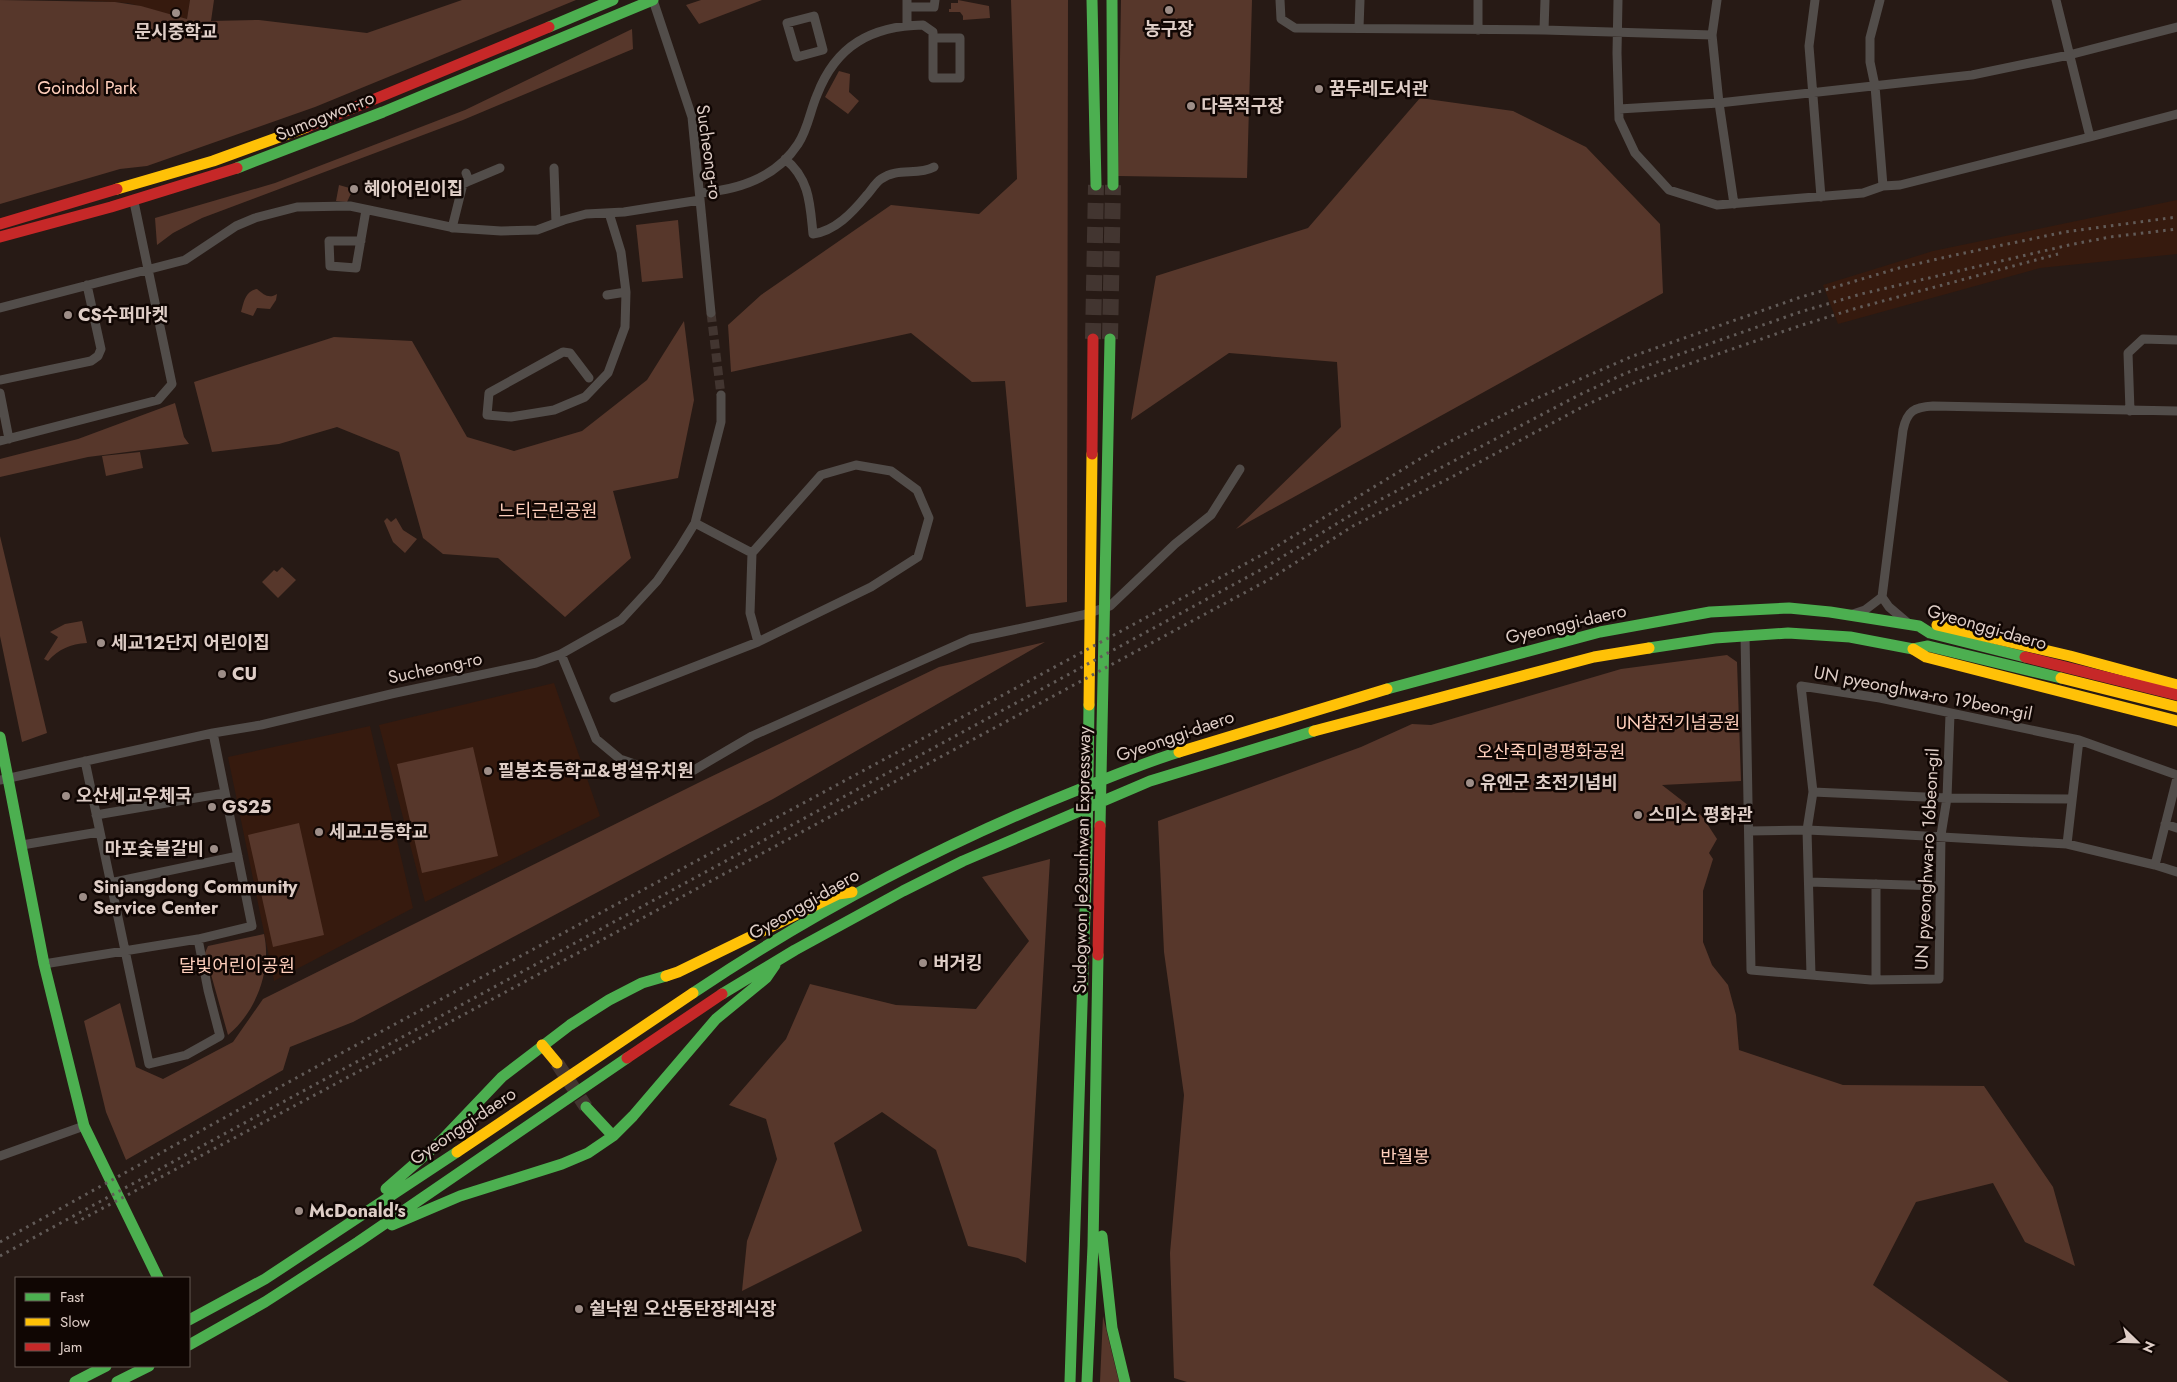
<svg xmlns="http://www.w3.org/2000/svg" width="2177" height="1382" font-family="Jost,'Noto Sans KR',sans-serif">
  <rect width="100%" height="100%" fill="#271a15"/>
  <path fill="#361a0e" d="M77,0H190L187,19L128,3Z
    M2177,200V254L2040,268L1838,324L1823,285L1933,251Z
    M554,683L600,816L425,902L379,725Z
    M370,726L413,908L274,981L228,757Z"/>
  <path fill="#57372b" d="M0,0L115,2L141,6L187,19L190,0H214L211,21L259,20L367,33L462,0H576L315,107L147,166L120,169L0,204Z
    M701,0H762L699,24L686,5Z
    M958,0L989,6L990,18L963,20V16L960,12H949V9H951V3H958Z
    M1011,0H1068L1067,602L1026,607L1005,381L972,382L911,333L731,372L728,325L761,295L891,205L979,214L1017,179Z
    M1121,0H1252L1247,178L1118,176Z
    M632,29L633,49L463,120L202,218L173,233L157,245L155,218L275,183L465,110Z
    M839,71L850,74L849,92L859,101L848,114L825,97Z
    M1420,98L1513,111L1586,147L1660,224L1663,293L1236,529L1341,427L1337,362L1229,353L1131,420L1156,276L1308,228Z
    M339,185L353,189L347,202L336,201Z
    M678,220L683,278L642,282L636,225Z
    M257,289C264,295 269,299 277,294L276,300L270,309L257,308L253,316L241,312C244,302 245,291 257,289Z
    M684,321L694,400L678,478L613,491L631,558L565,617L498,558L443,554L423,538L399,452L337,427L279,444L212,452L194,382L334,337L412,341L467,437L514,451L582,431L647,380Z
    M175,403L184,437L189,444L88,457L0,477V459L78,439Z
    M140,452L143,468L106,476L102,456Z
    M387,518L391,522L396,518L403,530L417,539L405,553L393,542L384,521Z
    M0,536L47,733L22,742L0,636Z
    M282,567L296,580L278,598L262,582L274,570L277,572Z
    M82,621L87,643C70,644 59,649 48,661L44,659L58,637L50,632L65,624Z
    M1045,642L773,799L353,1022L290,1047L283,1070L126,1160L106,1112L84,1021L120,1003L136,1067L163,1079L233,1042L263,999L702,781L939,667Z
    M1727,655L1737,662L1741,781L1662,785L1702,816L1717,839L1709,853L1713,859L1703,891V942L1712,965L1728,985L1736,1015L1739,1050L1843,1085L1984,1086L2053,1187L2075,1266L2025,1242L1993,1183L1916,1202L1873,1285L2009,1382H1187L1174,1378L1170,1253L1184,1095L1164,952L1158,821L1361,747L1412,724L1431,725L1621,669Z
    M473,747L498,856L422,873L397,764Z
    M299,823L324,935L273,947L248,835Z
    M1050,859L1026,1263L1018,1258L968,1246L936,1150L882,1112L834,1143L862,1231L742,1291L747,1241L777,1159L766,1119L729,1105L786,1039L810,984L896,1005L976,1009L1029,941L982,877Z
    M264,934C272,970 256,1012 228,1035L205,953L208,946Z
    M1103,1316L1119,1382H1100Z"/>
  <g fill="none" stroke-linecap="round" stroke-linejoin="round">
    <path stroke="#423530" stroke-width="9" stroke-dasharray="9 4.5" stroke-linecap="butt" d="M711,313L721,395"/>
    <path stroke="#423530" stroke-width="14" stroke-dasharray="14 7" stroke-linecap="butt" d="M557,1063L586,1107"/>
    <path stroke="#423530" stroke-width="16" stroke-dasharray="16 8" stroke-linecap="butt" d="M1093,339L1096,185
      M1110,339L1113,185"/>
    <path stroke="#524d4a" stroke-width="9" d="M653,0L692,117L711,313
      M1280,0L1281,19L1295,28L1544,30L1712,35
      M1618,0L1617,53L1619,119L1635,153L1669,190L1717,205L1863,193L1883,186
      M1717,0L1712,35L1719,103L1734,204
      M1815,0L1809,46L1821,197
      M1880,0L1870,38V62L1875,86L1883,186L1900,185L2090,137
      M2056,0L2090,137L2177,114
      M907,7H934L935,0
      M814,16L823,50L797,57L787,23Z
      M907,26V0
      M1359,28L1360,0
      M1478,30V0
      M1544,30L1545,0
      M1619,109L1719,103L1972,75L2069,55L2177,27
      M785,159C810,179 810,205 813,234C835,231 852,213 866,196C871,191 875,183 881,179C898,167 917,176 934,167
      M554,168L556,223
      M469,181L500,168
      M700,193C738,190 776,178 798,144C808,129 810,111 817,95C836,45 872,26 923,25L933,32V78H960V38H933
      M452,228L463,184L469,181L466,173
      M361,241H329L330,266L356,268L366,210
      M607,295L626,292L621,252L609,213
      M0,308L185,260L236,226L255,218L297,207L350,206L455,228L501,231L537,230L564,220L586,214L624,212L700,200
      M589,378L570,353L563,352L489,393L487,415L511,417L554,410L585,397L608,373L625,327L626,292
      M0,380L91,361L98,356L101,349L87,285
      M0,393L9,439
      M2130,411L2128,353L2143,339L2177,340
      M0,441L158,400L172,384L134,202
      M752,553L821,475L856,465L891,471L917,490L929,518L918,557L871,587L758,642
      M1853,614L1865,610L1882,597
      M1909,624L1889,607L1882,597L1903,430C1907,411 1914,407 1933,406L2177,411
      M1745,635L1751,970L1871,980L1939,979L1941,835L1947,798L1950,714
      M561,654L596,739L620,759L652,770H694L752,736L970,639L1083,615L1110,606L1175,544L1211,515L1240,469
      M614,698L758,642L750,613L752,553L695,523
      M85,761L149,1064L186,1055L220,1036L208,990L198,939L252,926L213,733
      M0,780L213,733L261,725L391,694L536,663L561,654L621,620L657,581L679,549L695,523L721,422V395
      M1813,792L1947,798L2072,799
      M96,815L225,793
      M2165,824L2177,828
      M1749,831L1807,830L1872,833L2067,844L2155,865L2177,872
      M2067,844L2079,740
      M22,845L99,832
      M2155,865L2177,778
      M1809,882L1940,886
      M110,883L238,856
      M44,964L198,939
      M1811,975L1807,830L1813,792L1801,686L1880,698L2079,740L2177,775
      M1876,980V884
      M0,1156L84,1126"/>
    <path stroke="#4caf50" stroke-width="11" d="M1092,0L1096,185
      M1112,0L1113,185
      M549,27L613,0
      M237,168L383,112L653,0
      M1649,648L1715,638L1788,633L1850,637L1913,649L1928,646L2061,678
      M1387,689L1600,632L1710,612L1789,608L1830,612L1919,626L1930,633L2025,657
      M0,737L44,964L84,1126L158,1278
      M1100,826L1110,339
      M693,993C815,911 944,843 1080,789C1113,776 1146,762 1179,752
      M722,994L795,950L903,891L963,861L1150,781L1314,731
      M586,1107L613,1136
      M386,1189L442,1140L502,1077L570,1025L609,1000L642,983L666,976
      M392,1225L460,1196L562,1164L588,1153L613,1136L633,1116L716,1019L766,978L775,965
      M1102,1236L1112,1328L1125,1382
      M189,1320L265,1279L457,1152
      M189,1345L265,1302L358,1242L627,1058
      M75,1382L106,1366
      M117,1382L149,1366
      M1070,1382L1087,849L1089,705
      M1087,1382L1093,1246L1098,955"/>
    <path stroke="#ffc107" stroke-width="11" d="M117,189L213,161L307,127
      M1937,625L2070,656L2177,685
      M1913,649L1926,657L2177,721
      M2061,678L2177,707
      M1089,705L1092,454
      M1314,731L1594,657L1649,648
      M1179,752L1387,689
      M666,976L678,972L838,894L852,892
      M542,1045L557,1063
      M457,1152L693,993"/>
    <path stroke="#c62828" stroke-width="11" d="M307,127L549,27
      M0,224L117,189
      M0,237L111,207L237,168
      M1092,454L1093,339
      M2025,657L2177,695
      M1098,955L1100,826
      M627,1058L722,994"/>
    <path stroke="#625b58" stroke-width="3" stroke-dasharray="2.5 5" stroke-linecap="butt" d="M75,1223L326,1089L1270,579L1353,526L1450,478L1586,405L1634,383L1799,326L1857,308L2058,254
      M0,1242L325,1062L1269,551L1441,446L1537,398L1633,356L1798,298L1899,268L1955,255L2065,232L2177,217
      M0,1256L1264,568L1351,515L1579,395L1626,373L1800,312L1861,294L2069,245L2110,237L2177,229"/>
  </g>
  <g fill="#9e8e88" stroke="#100603" stroke-width="2">
    <circle cx="1169" cy="10" r="5"/>
    <circle cx="176" cy="13" r="5"/>
    <circle cx="1319" cy="89" r="5"/>
    <circle cx="1191" cy="106" r="5"/>
    <circle cx="354" cy="189" r="5"/>
    <circle cx="68" cy="315" r="5"/>
    <circle cx="101" cy="643" r="5"/>
    <circle cx="222" cy="674" r="5"/>
    <circle cx="488" cy="771" r="5"/>
    <circle cx="1470" cy="783" r="5"/>
    <circle cx="66" cy="796" r="5"/>
    <circle cx="212" cy="807" r="5"/>
    <circle cx="1638" cy="815" r="5"/>
    <circle cx="319" cy="832" r="5"/>
    <circle cx="214" cy="849" r="5"/>
    <circle cx="83" cy="897" r="5"/>
    <circle cx="923" cy="963" r="5"/>
    <circle cx="299" cy="1211" r="5"/>
    <circle cx="579" cy="1309" r="5"/>
  </g>
  <g text-anchor="middle" dominant-baseline="central" stroke-width="5" stroke-linejoin="round" paint-order="stroke">
    <g font-size="18" font-weight="bold" fill="#decdc6" stroke="#100603" text-anchor="start">
      <text x="1169" y="29" text-anchor="middle">농구장</text>
      <text x="176" y="32" text-anchor="middle">문시중학교</text>
      <text x="1329" y="89">꿈두레도서관</text>
      <text x="1201" y="106">다목적구장</text>
      <text x="364" y="189">혜아어린이집</text>
      <text x="78" y="315">CS수퍼마켓</text>
      <text x="111" y="643">세교12단지 어린이집</text>
      <text x="232" y="674">CU</text>
      <text x="498" y="771">필봉초등학교&amp;병설유치원</text>
      <text x="1480" y="783">유엔군 초전기념비</text>
      <text x="76" y="796">오산세교우체국</text>
      <text x="222" y="807">GS25</text>
      <text x="1648" y="815">스미스 평화관</text>
      <text x="329" y="832">세교고등학교</text>
      <text x="204" y="849" text-anchor="end">마포숯불갈비</text>
      <text x="93" y="887">Sinjangdong Community<tspan x="93" dy="21">Service Center</tspan></text>
      <text x="933" y="963">버거킹</text>
      <text x="309" y="1211">McDonald's</text>
      <text x="589" y="1309">쉴낙원 오산동탄장례식장</text>
    </g>
    <g font-size="18" fill="#ffcfbc" stroke="#100603">
      <text x="87" y="88">Goindol Park</text>
      <text x="548" y="511">느티근린공원</text>
      <text x="1678" y="723">UN참전기념공원</text>
      <text x="1551" y="752">오산죽미령평화공원</text>
      <text x="237" y="966">달빛어린이공원</text>
      <text x="1405" y="1157">반월봉</text>
    </g>
    <g font-size="18" fill="#decdc6" stroke="#100603">
      <text transform="translate(325 116) rotate(-22)">Sumogwon-ro</text>
      <text transform="translate(709 152) rotate(82)">Sucheong-ro</text>
      <text transform="translate(1566 624) rotate(-13)">Gyeonggi-daero</text>
      <text transform="translate(1987 627) rotate(16)">Gyeonggi-daero</text>
      <text transform="translate(435 668) rotate(-12)">Sucheong-ro</text>
      <text transform="translate(1923 693) rotate(11)">UN pyeonghwa-ro 19beon-gil</text>
      <text transform="translate(1175 736) rotate(-19)">Gyeonggi-daero</text>
      <text transform="translate(1927 859) rotate(-87)">UN pyeonghwa-ro 16beon-gil</text>
      <text transform="translate(1082 860) rotate(-89)">Sudogwon Je2sunhwan Expressway</text>
      <text transform="translate(804 904) rotate(-30)">Gyeonggi-daero</text>
      <text transform="translate(463 1126) rotate(-34)">Gyeonggi-daero</text>
    </g>
  </g>
  <rect x="15" y="1277" width="175" height="90" fill="#100603" stroke="#625651"/>
  <rect x="25" y="1293" width="25" height="8" fill="#4caf50" stroke="#625651"/>
  <text x="60" y="1302" font-size="15" fill="#decdc6">Fast</text>
  <rect x="25" y="1318" width="25" height="8" fill="#ffc107" stroke="#625651"/>
  <text x="60" y="1327" font-size="15" fill="#decdc6">Slow</text>
  <rect x="25" y="1343" width="25" height="8" fill="#c62828" stroke="#625651"/>
  <text x="60" y="1352" font-size="15" fill="#decdc6">Jam</text>
  <g transform="translate(2137 1342) rotate(113)" stroke="#100603" stroke-width="4" paint-order="stroke">
  <path d="M0-4L9 19L0 12L-9 19Z" fill="#decdc6"/>
  <text y="-8" font-size="14" font-weight="bold" text-anchor="middle" fill="#decdc6">N</text>
  </g>
</svg>
